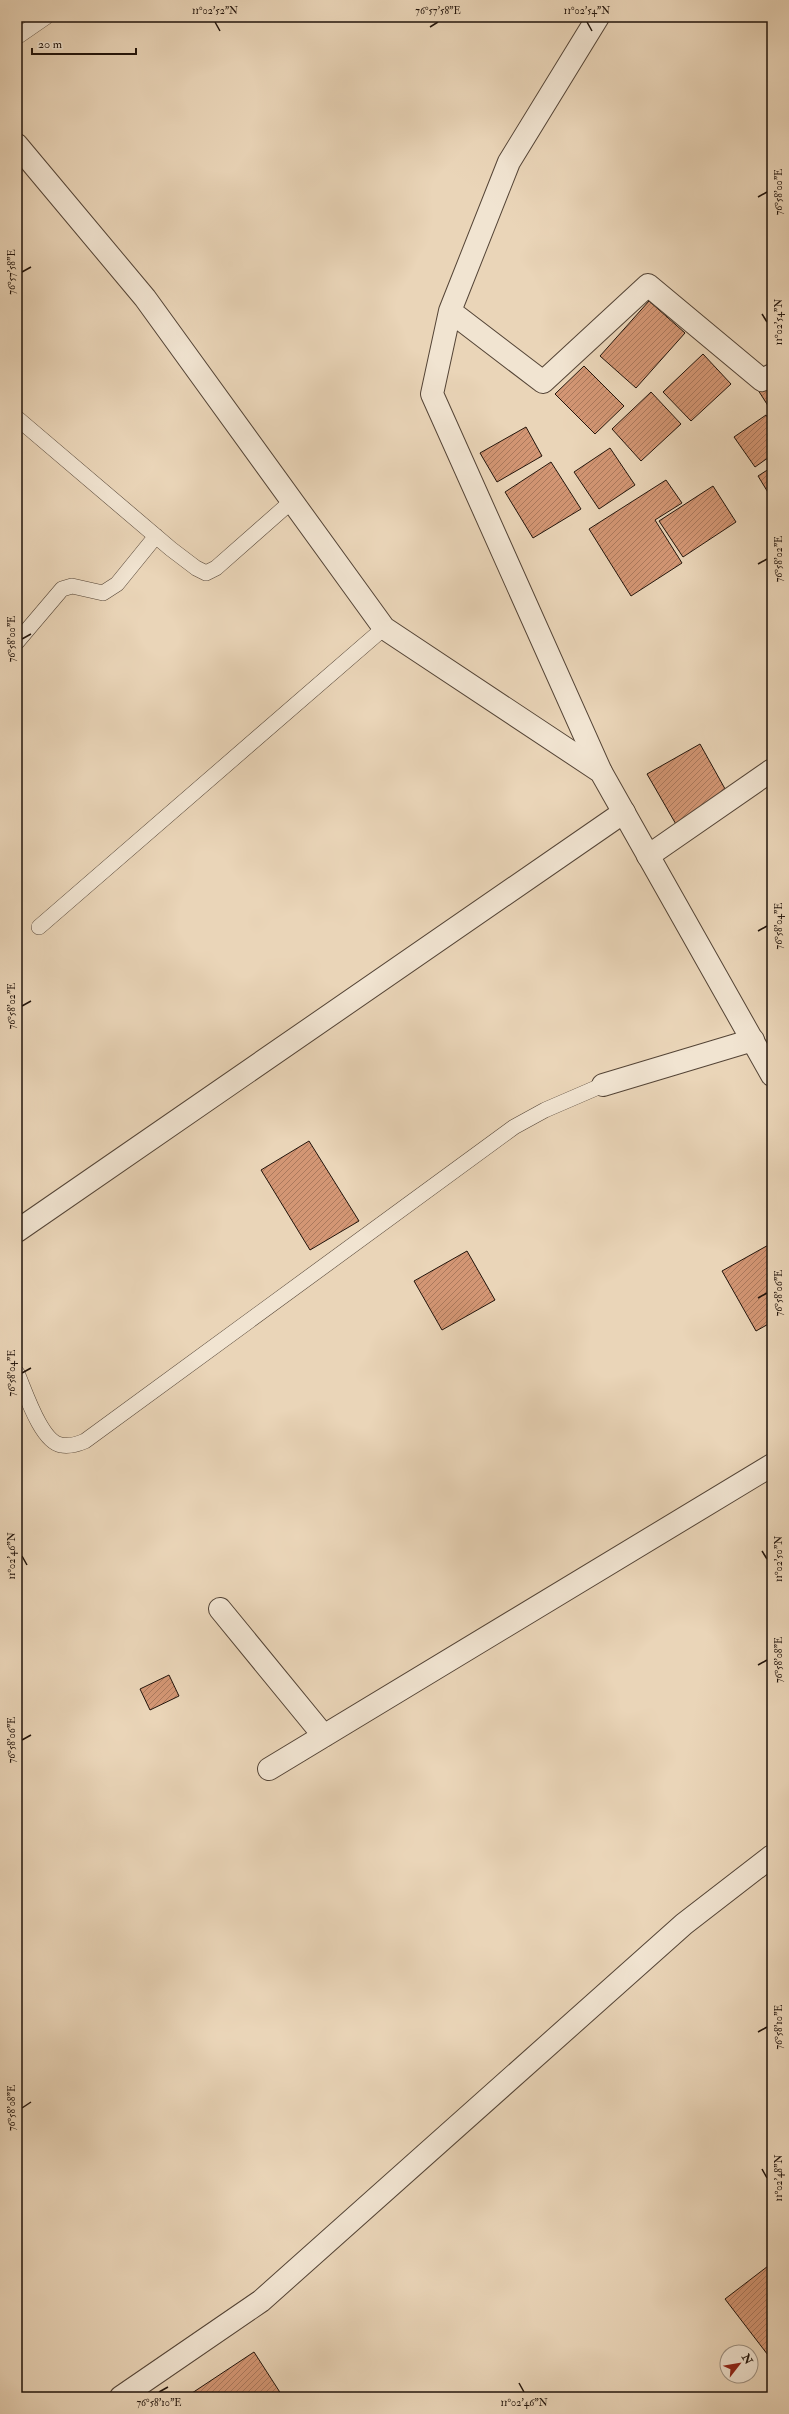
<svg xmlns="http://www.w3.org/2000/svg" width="789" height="2414" font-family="'IM FELL Double Pica',serif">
  <defs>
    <pattern id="building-hatch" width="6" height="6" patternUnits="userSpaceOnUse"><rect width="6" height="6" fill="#d39674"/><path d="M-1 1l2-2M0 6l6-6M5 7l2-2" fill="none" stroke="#ab795d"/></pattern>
  </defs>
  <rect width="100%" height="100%" fill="#ead5b8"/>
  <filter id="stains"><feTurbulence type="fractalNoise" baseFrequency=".005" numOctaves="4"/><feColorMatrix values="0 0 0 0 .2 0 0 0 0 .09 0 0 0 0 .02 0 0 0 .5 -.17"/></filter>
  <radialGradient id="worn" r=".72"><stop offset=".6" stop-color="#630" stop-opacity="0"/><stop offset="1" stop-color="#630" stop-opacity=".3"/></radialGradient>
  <path fill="url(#building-hatch)" stroke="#22140b" d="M649,301L685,333L636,388L600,356Z
    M703,354L731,384L691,421L663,392Z
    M584,366L624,406L595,434L555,394Z
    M772,381V412L758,390Z
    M651,392L681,424L641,461L612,429Z
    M766,415L772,424V455L755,467L734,437Z
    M526,427L542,456L497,482L480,453Z
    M610,448L635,485L599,509L574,472Z
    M551,462L581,509L533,538L505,492Z
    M772,467V499L758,476Z
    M666,480L682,503L655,520L682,563L631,596L589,529Z
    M713,486L736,522L683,557L659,521Z
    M700,744L729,796L677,826L647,774Z
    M309,1141L359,1221L310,1250L261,1170Z
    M772,1243V1322L756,1331L722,1271Z
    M467,1251L495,1300L442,1330L414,1281Z
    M169,1675L179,1696L150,1710L140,1689Z
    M772,2263V2358L771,2359L725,2299Z
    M254,2352L283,2397H186Z"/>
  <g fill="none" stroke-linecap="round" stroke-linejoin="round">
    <g stroke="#544436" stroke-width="16">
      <path id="service" d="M17,37L46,17
        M17,418L171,549L196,568L206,573L216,568L292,501
        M17,642L62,589L72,586L103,593L117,584L156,536
        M39,927L384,628
        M17,1373C25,1391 41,1442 61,1445C70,1447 78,1444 85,1441L514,1127L545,1110L603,1085"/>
    </g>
    <g stroke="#544436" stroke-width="24">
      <path id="minor" d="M598,17L509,162L450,311L432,394L601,772
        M450,311L543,382L648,285L762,380L772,375
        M648,856L772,770
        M603,1085L753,1040
        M17,1231L624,812
        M220,1609L324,1736
        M269,1769L772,1465
        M121,2397L261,2301L684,1924L772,1856"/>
    </g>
    <g stroke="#544436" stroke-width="24">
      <path id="tertiary" d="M17,145L145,298L384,628L601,772L772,1075"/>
    </g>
    <use href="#service" stroke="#f1e4d1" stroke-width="15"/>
    <use href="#minor" stroke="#f1e4d1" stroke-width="22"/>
    <use href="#tertiary" stroke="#f1e4d1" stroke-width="22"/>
  </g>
  <path fill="none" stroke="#22140b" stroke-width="1.5" d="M215,22L220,31M587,22L592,31M430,27L438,22M758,197L767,192M22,272L31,267M762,314L767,322M758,564L767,559M22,639L31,634M758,931L767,926M22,1006L31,1001M758,1298L767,1293M22,1373L31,1368M762,1551L767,1559M22,1556L27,1565M758,1665L767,1660M22,1740L31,1735M758,2032L767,2027M22,2108L31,2102M762,2169L767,2178M519,2383L524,2392M159,2392L168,2387"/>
  <rect width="789" height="2414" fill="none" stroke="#ead5b8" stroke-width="44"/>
  <g transform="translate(739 2364) rotate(59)"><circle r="19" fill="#f1e4d1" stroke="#9e9182"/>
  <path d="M0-3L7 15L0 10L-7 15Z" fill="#8f2418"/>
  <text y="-6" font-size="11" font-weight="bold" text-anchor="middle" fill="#22140b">N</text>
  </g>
  <path d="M32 48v6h104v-6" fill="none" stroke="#22140b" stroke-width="2"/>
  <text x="38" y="48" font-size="12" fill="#22140b" stroke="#f1e4d1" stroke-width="3" paint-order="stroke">20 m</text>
  <rect x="22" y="22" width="745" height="2370" fill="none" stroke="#22140b" stroke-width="1.5"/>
  <g font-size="10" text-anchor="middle" fill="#22140b">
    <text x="215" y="14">11°02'52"N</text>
    <text x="438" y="14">76°57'58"E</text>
    <text x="587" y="14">11°02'54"N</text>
    <text transform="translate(778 192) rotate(-90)" y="4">76°58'00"E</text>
    <text transform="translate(11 272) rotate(-90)" y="4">76°57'58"E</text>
    <text transform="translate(778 322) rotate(-90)" y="4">11°02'54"N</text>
    <text transform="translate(778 559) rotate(-90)" y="4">76°58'02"E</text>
    <text transform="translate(11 639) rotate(-90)" y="4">76°58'00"E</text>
    <text transform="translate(778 926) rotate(-90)" y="4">76°58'04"E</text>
    <text transform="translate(11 1006) rotate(-90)" y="4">76°58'02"E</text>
    <text transform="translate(778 1293) rotate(-90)" y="4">76°58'06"E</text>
    <text transform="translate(11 1373) rotate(-90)" y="4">76°58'04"E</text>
    <text transform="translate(11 1556) rotate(-90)" y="4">11°02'46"N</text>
    <text transform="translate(778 1559) rotate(-90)" y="4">11°02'50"N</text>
    <text transform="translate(778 1660) rotate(-90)" y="4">76°58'08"E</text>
    <text transform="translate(11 1740) rotate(-90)" y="4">76°58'06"E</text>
    <text transform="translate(778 2027) rotate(-90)" y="4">76°58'10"E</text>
    <text transform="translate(11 2108) rotate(-90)" y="4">76°58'08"E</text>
    <text transform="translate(778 2178) rotate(-90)" y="4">11°02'48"N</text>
    <text x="159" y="2406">76°58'10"E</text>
    <text x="524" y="2406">11°02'46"N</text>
  </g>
  <rect width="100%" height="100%" filter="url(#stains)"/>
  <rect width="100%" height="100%" fill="url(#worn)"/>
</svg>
